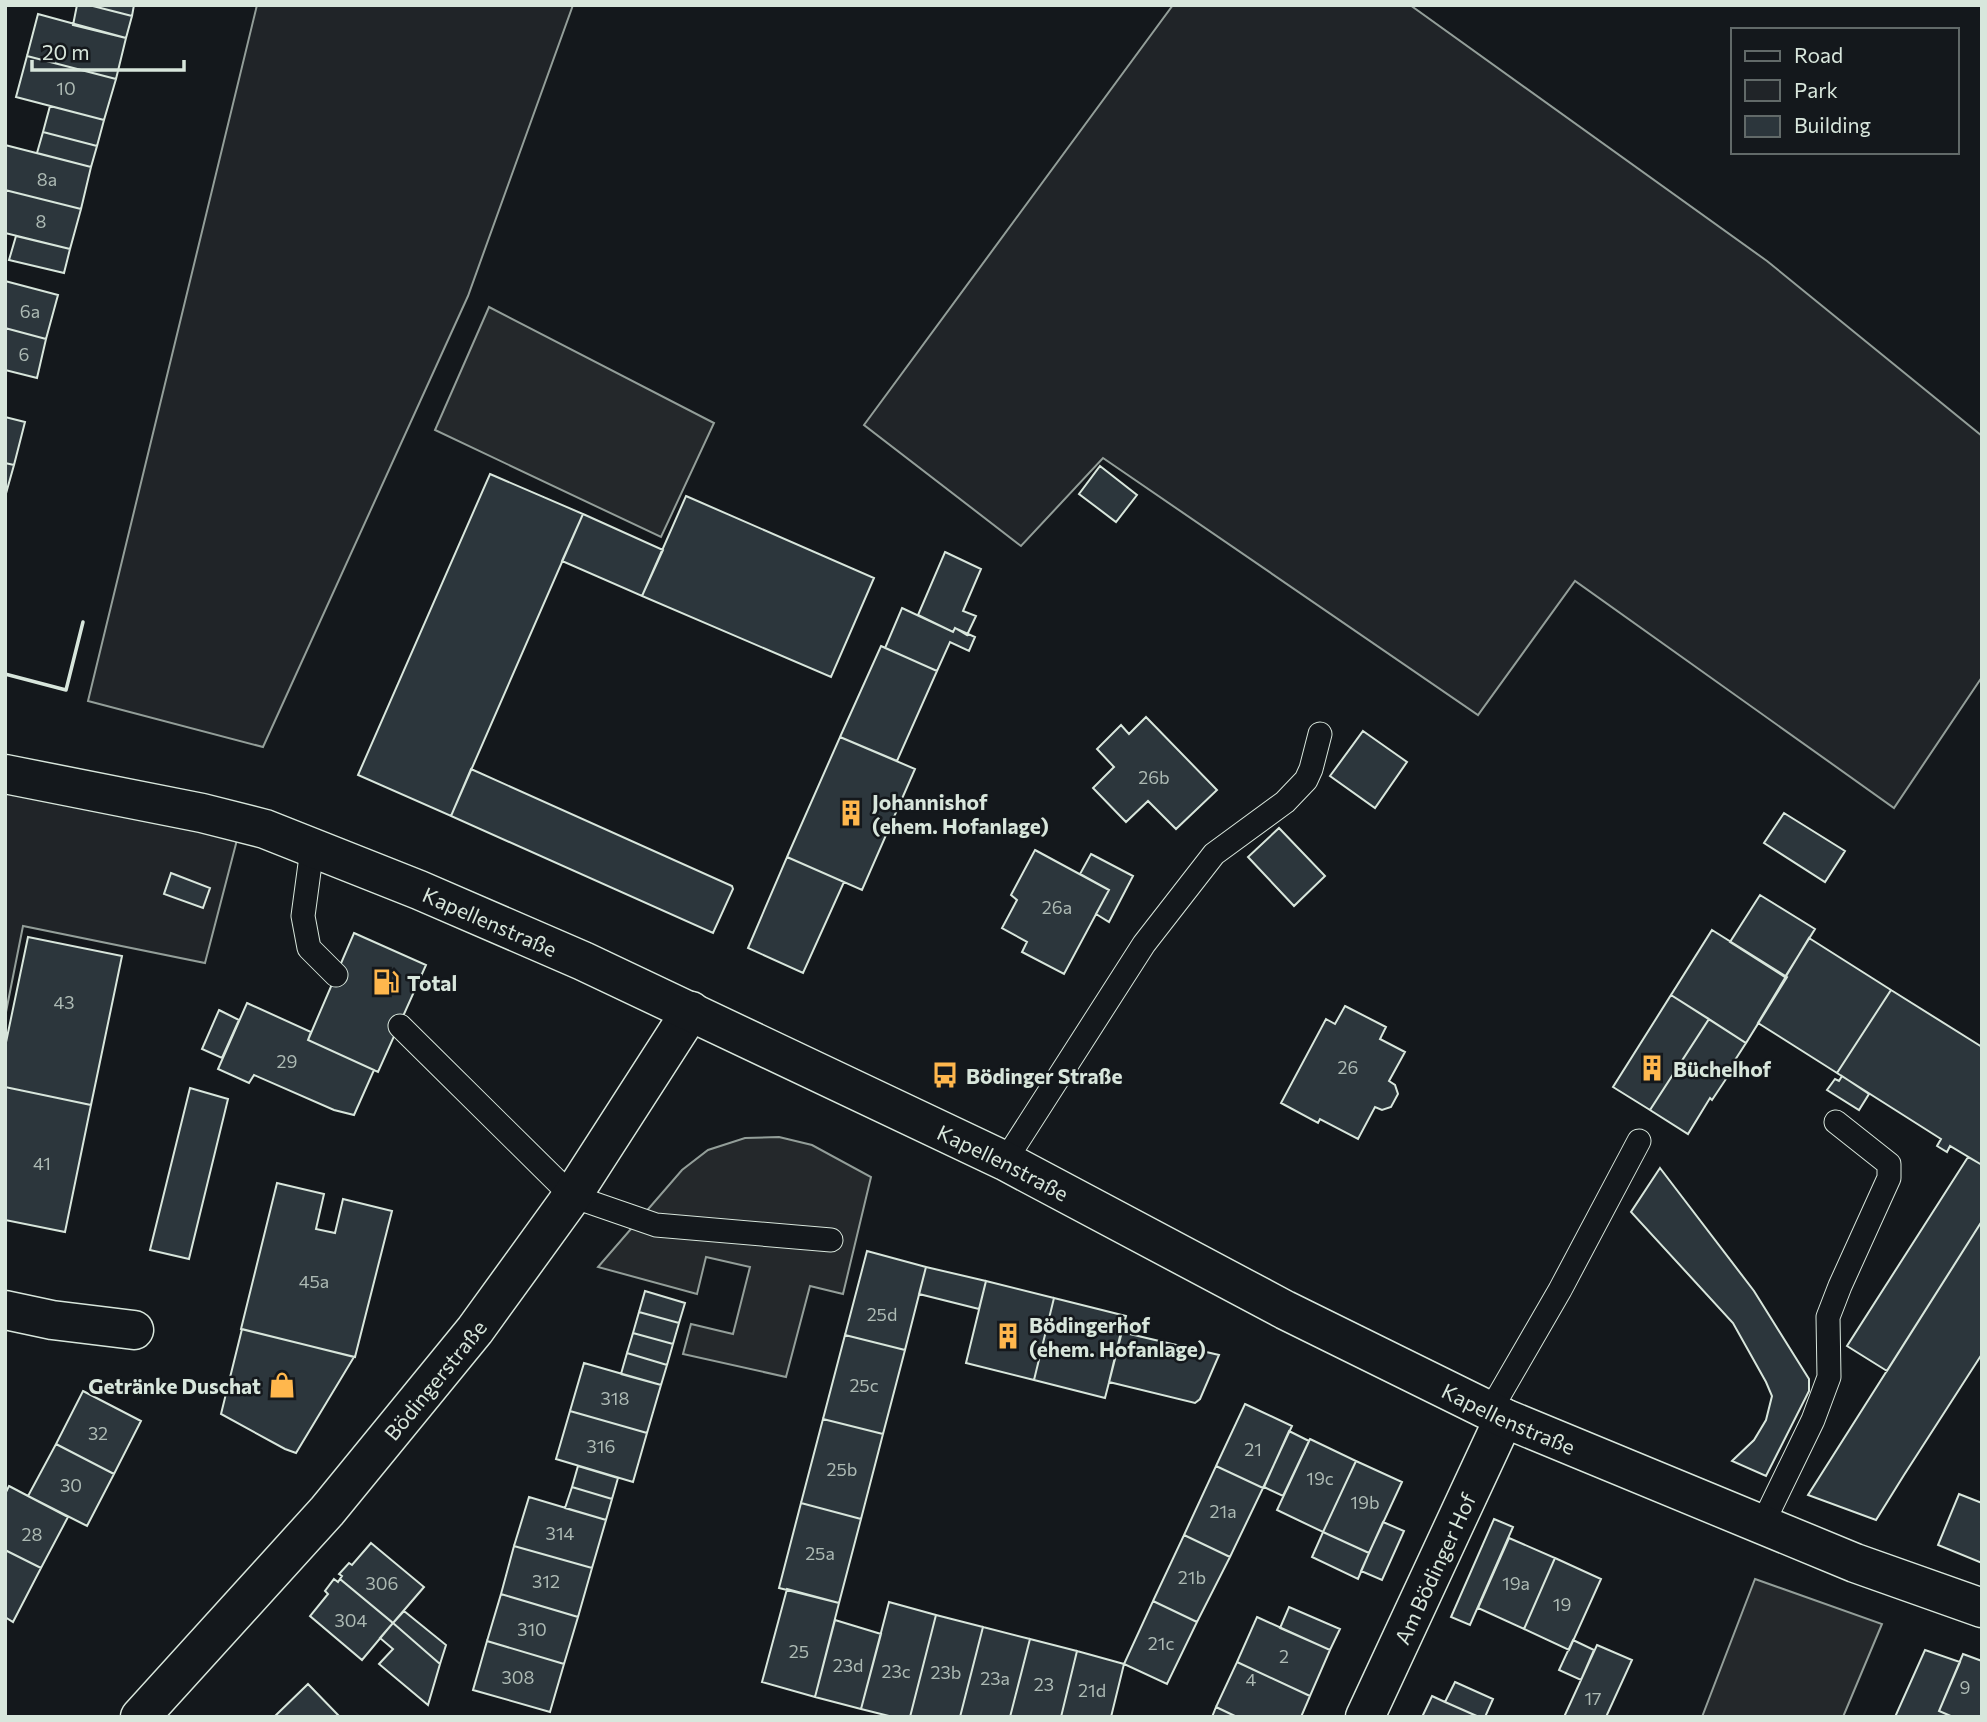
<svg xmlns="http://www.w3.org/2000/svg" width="1987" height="1722" font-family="Commissioner,sans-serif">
  <rect width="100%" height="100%" fill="#14181c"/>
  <path fill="#202428" stroke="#939e99" stroke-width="2" d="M257,5H573L468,296L263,747L88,701Z
    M1173,5H1410L1767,261L1982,436V677L1894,808L1575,581L1478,715L1103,458L1021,546L864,425Z
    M5,789L238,836L205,963L23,926L5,1017Z"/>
  <path fill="#24282b" stroke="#939e99" stroke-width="2" d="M489,307L714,423L661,537L435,430Z
    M779,1137L812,1145L871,1177L843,1294L810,1286L786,1377L683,1354L691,1324L733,1334L750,1267L706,1257L697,1294L598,1267L682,1170L708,1150L745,1138Z
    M1755,1579L1882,1624L1843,1717H1702Z"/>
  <path fill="#2c363c" stroke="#d8e6dc" stroke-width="2" d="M77,5H89L132,16L126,38L73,25Z
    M89,5H134L132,16Z
    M38,14L126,38L116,79L27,56Z
    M27,56L116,79L104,120L16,97Z
    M50,106L104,120L97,146L43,132Z
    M43,132L97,146L91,167L37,153Z
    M5,145L91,167L81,209L5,190Z
    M5,190L81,209L70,249L5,233Z
    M16,236L70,249L64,273L9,260Z
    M5,281L58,295L46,339L5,328Z
    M5,328L46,339L37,378L5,370Z
    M5,417L25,422L14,465L5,463Z
    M5,463L14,465L5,497Z
    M1100,466L1137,495L1116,522L1079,494Z
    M490,474L583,514L451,816L358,775Z
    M686,496L874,578L831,677L642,596Z
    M583,514L663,550L642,596L562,561Z
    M945,552L981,569L963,611L976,616L967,635L955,628L953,632L918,615Z
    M902,608L953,632L955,628L975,637L969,651L950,642L937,671L885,648Z
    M881,646L937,671L897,761L840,737Z
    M1146,717L1217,790L1176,829L1148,801L1126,822L1093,788L1114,767L1097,749L1121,725L1129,734Z
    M1363,731L1407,762L1375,808L1330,776Z
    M840,737L915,769L862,890L787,857Z
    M471,769L732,886L733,889L713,933L451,816Z
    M1784,813L1845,851L1825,882L1764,843Z
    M1279,828L1325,876L1294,906L1248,857Z
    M1035,850L1109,890L1064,974L1022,952L1027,942L1002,928L1017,900L1011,895Z
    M1091,854L1133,876L1109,922L1096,914L1109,890L1080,874Z
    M787,857L844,882L803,973L748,948Z
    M171,873L210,888L203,908L164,894Z
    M1760,895L1815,929L1785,977L1730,942Z
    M1712,930L1787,977L1746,1043L1671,995Z
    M354,933L426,965L378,1072L308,1040Z
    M28,937L122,956L91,1105L5,1087V1047Z
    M1809,938L1891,990L1837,1073L1758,1023Z
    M1891,990L1982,1047V1165L1950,1146L1947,1152L1937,1146L1941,1139L1837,1073Z
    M1671,995L1709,1019L1650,1110L1613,1087Z
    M247,1003L311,1032L308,1040L374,1070L354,1115L334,1110L254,1075L249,1083L218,1069Z
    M1345,1006L1386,1027L1380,1039L1405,1052L1389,1081L1395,1085L1398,1094L1391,1107L1382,1110L1375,1107L1358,1139L1320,1119L1318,1123L1281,1103L1326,1019L1335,1024Z
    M219,1010L239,1020L222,1058L202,1049Z
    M1709,1019L1746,1043L1724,1077L1726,1079L1712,1100L1710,1098L1688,1134L1650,1110Z
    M1842,1076L1869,1094L1859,1110L1827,1090L1835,1079L1839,1081Z
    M5,1087L91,1105L65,1232L5,1220Z
    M190,1088L228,1099L189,1259L150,1250Z
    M1968,1157L1982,1165V1221L1887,1371L1847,1346Z
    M1660,1168L1754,1291L1809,1379V1391L1766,1476L1732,1461L1754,1440L1766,1420L1772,1396L1766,1382L1733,1323L1631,1212Z
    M277,1183L324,1194L316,1229L335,1233L343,1199L392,1211L355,1357L241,1329Z
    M1982,1221V1354L1904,1475L1876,1520L1808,1495Z
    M867,1251L926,1267L905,1350L845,1335Z
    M926,1267L986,1281L979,1309L919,1294Z
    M986,1281L1054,1298L1034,1380L966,1363Z
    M645,1291L685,1303L679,1323L639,1312Z
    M1054,1298L1126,1316L1105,1398L1034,1380Z
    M639,1312L679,1323L673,1344L633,1333Z
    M242,1329L354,1357L296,1453L285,1449L221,1414Z
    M1121,1332L1219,1355L1200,1399L1195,1403L1109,1382Z
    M633,1333L673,1344L667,1365L627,1353Z
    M845,1335L905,1350L883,1434L823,1419Z
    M627,1353L667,1365L661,1385L621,1374Z
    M584,1363L661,1385L647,1433L570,1411Z
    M83,1391L141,1421L114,1474L56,1444Z
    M1245,1404L1292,1426L1263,1488L1216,1466Z
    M570,1411L647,1433L633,1482L556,1459Z
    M823,1419L883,1434L861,1519L801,1503Z
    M1289,1431L1309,1441L1283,1496L1264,1487Z
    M1310,1439L1356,1461L1323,1532L1277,1510Z
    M56,1444L114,1474L87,1526L28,1496Z
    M1356,1461L1402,1482L1369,1553L1323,1532Z
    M578,1466L618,1478L612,1499L572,1487Z
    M1216,1466L1263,1488L1230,1557L1184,1535Z
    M9,1486L68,1517L41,1568L5,1550V1494Z
    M572,1487L612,1499L606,1520L565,1508Z
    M1959,1494L1982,1503V1563L1938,1545Z
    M529,1497L606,1520L592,1568L514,1546Z
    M801,1503L861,1519L839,1603L779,1588Z
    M1494,1519L1513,1527L1470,1625L1451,1617Z
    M1383,1522L1404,1531L1382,1580L1361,1571Z
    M1323,1532L1369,1553L1358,1579L1312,1557Z
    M1184,1535L1230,1557L1197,1622L1153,1601Z
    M1509,1538L1555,1558L1524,1629L1478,1608Z
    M371,1543L424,1587L393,1623L340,1579L342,1576L339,1574L349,1563L352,1565Z
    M514,1546L592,1568L578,1617L501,1594Z
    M5,1550L41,1568L13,1622L5,1617Z
    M1555,1558L1601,1579L1569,1650L1524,1629Z
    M334,1579L338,1582L340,1579L393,1623L362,1660L310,1616L328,1594L325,1591Z
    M787,1589L839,1603L815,1697L762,1682Z
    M501,1594L578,1617L564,1664L487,1641Z
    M1153,1601L1197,1622L1167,1684L1124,1664Z
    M889,1602L936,1615L910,1717H893L861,1709Z
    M1289,1607L1340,1629L1330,1650L1280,1628Z
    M404,1611L446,1645L440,1664L393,1623Z
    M936,1615L983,1627L960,1717H910Z
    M1257,1617L1330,1650L1310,1696L1237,1662Z
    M835,1620L881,1634L861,1709L815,1697Z
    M393,1623L440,1664L428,1705L379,1664L393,1649L380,1638Z
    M983,1627L1030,1639L1010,1717H960Z
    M1030,1639L1077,1651L1061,1717H1010Z
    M1573,1640L1594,1650L1581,1680L1559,1670Z
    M487,1641L564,1664L550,1712L473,1690Z
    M1597,1645L1632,1660L1606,1717H1564Z
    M1925,1650L1960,1662L1939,1711L1953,1717H1895Z
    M1077,1651L1124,1664L1111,1717H1061Z
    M1963,1654L1982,1661V1717H1953L1939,1711Z
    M1237,1662L1310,1696L1301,1717H1237L1216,1707Z
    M1455,1682L1493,1699L1485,1717H1479L1445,1702Z
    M308,1684L340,1717H274Z
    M1432,1696L1445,1702L1479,1717H1422Z
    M1216,1707L1237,1717H1212Z"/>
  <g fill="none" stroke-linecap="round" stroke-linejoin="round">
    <g stroke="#d8e6dc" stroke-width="25">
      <path id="service" d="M312,849L303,916L309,948L336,975
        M400,1026L572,1196L656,1225L831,1240
        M1005,1161L1144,944L1214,854L1285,802L1306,780L1311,769L1320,734
        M1490,1411L1560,1290L1639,1141
        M1762,1525L1813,1420L1829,1377L1828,1317L1840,1286L1889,1178V1164L1836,1122"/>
    </g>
    <g stroke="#d8e6dc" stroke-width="41">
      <g id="minor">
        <path d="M5,1310L52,1320L134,1330"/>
        <path id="s1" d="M1365,1717L1504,1418"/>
      </g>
    </g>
    <g stroke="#d8e6dc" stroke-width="41">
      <g id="tertiary">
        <path id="s2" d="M140,1717L327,1511L475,1330L572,1196L691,1011"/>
      </g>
    </g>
    <g stroke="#d8e6dc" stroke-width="41">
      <g id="secondary">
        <path id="s3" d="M5,774L202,813L265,829L419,890L583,961L1005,1161L1285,1310L1504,1418L1855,1563L1982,1608"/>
      </g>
    </g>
    <use href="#service" stroke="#14181c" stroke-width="23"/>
    <use href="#minor" stroke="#14181c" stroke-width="38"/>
    <use href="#tertiary" stroke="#14181c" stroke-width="38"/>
    <use href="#secondary" stroke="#14181c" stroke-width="38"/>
    <path stroke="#d8e6dc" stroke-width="3.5" d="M5,674L66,690L83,622"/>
  </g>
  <defs>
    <g id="building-bare" transform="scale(2.1)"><path d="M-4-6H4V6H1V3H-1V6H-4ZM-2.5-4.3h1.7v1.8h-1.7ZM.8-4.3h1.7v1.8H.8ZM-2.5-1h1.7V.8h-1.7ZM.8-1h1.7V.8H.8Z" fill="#ffb74d" stroke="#14181c" stroke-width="2.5" paint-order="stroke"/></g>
    <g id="fuel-bare" transform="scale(2.1)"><path d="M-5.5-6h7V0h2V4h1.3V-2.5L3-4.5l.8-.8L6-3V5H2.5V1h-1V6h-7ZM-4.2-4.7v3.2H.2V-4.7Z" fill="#ffb74d" stroke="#14181c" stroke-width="2.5" paint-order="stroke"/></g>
    <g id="bus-bare" transform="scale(2.1)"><path d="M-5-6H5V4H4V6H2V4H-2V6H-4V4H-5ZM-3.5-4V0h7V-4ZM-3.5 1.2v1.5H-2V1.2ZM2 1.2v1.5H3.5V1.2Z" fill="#ffb74d" stroke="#14181c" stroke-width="2.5" paint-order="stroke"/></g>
    <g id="shop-bare" transform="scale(2.1)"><path d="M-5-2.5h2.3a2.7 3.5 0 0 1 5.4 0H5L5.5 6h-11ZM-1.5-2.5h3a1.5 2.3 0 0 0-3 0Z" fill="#ffb74d" stroke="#14181c" stroke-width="2.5" paint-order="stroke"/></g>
  </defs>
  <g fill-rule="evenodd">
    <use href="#building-bare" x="851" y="813"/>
    <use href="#fuel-bare" x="386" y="982"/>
    <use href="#building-bare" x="1652" y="1068"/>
    <use href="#bus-bare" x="945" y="1075"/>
    <use href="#building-bare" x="1008" y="1336"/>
    <use href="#shop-bare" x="282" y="1385"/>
  </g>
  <g text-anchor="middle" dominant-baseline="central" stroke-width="5" stroke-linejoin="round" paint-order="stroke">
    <g font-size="18" fill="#adbab4">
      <text x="66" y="88">10</text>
      <text x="47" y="179">8a</text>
      <text x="41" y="221">8</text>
      <text x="30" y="311">6a</text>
      <text x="24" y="354">6</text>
      <text x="1154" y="777">26b</text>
      <text x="1057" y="907">26a</text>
      <text x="64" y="1002">43</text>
      <text x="287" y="1061">29</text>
      <text x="1348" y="1067">26</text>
      <text x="42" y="1163">41</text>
      <text x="314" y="1281">45a</text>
      <text x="882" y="1314">25d</text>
      <text x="864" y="1385">25c</text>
      <text x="615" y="1398">318</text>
      <text x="98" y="1433">32</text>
      <text x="601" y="1446">316</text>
      <text x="1253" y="1449">21</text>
      <text x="842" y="1469">25b</text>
      <text x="1320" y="1478">19c</text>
      <text x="71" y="1485">30</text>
      <text x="1365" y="1502">19b</text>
      <text x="1223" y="1511">21a</text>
      <text x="560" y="1533">314</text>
      <text x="32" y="1534">28</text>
      <text x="820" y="1553">25a</text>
      <text x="1192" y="1577">21b</text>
      <text x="546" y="1581">312</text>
      <text x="382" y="1583">306</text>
      <text x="1516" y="1583">19a</text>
      <text x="1562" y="1604">19</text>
      <text x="351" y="1620">304</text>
      <text x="532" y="1629">310</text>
      <text x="1161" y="1643">21c</text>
      <text x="799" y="1651">25</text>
      <text x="1284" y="1656">2</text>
      <text x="848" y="1665">23d</text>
      <text x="896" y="1671">23c</text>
      <text x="946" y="1672">23b</text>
      <text x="518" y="1677">308</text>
      <text x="995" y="1678">23a</text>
      <text x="1251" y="1679">4</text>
      <text x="1044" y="1684">23</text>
      <text x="1965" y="1687">9</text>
      <text x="1092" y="1690">21d</text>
      <text x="1593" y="1698">17</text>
    </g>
    <g font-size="21" font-weight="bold" fill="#d8e6dc" stroke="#14181c" text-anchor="start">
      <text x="872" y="801">Johannishof<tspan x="872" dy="24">(ehem. Hofanlage)</tspan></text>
      <text x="407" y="982">Total</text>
      <text x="1673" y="1068">Büchelhof</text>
      <text x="966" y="1075">Bödinger Straße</text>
      <text x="1029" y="1324">Bödingerhof<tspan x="1029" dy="24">(ehem. Hofanlage)</tspan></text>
      <text x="261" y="1385" text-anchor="end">Getränke Duschat</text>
    </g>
    <g font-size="21" fill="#d8e6dc" stroke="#14181c">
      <text stroke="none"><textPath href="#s3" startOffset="509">Kapellenstraße</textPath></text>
      <text stroke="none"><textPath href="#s3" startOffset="1076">Kapellenstraße</textPath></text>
      <text stroke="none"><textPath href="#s2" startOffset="448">Bödingerstraße</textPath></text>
      <text stroke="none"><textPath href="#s3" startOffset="1643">Kapellenstraße</textPath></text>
      <text stroke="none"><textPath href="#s1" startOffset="164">Am Bödinger Hof</textPath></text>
    </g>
  </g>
  <rect width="1987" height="1722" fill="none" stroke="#d8e6dc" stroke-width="14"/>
  <rect x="1731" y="28" width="228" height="126" fill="#14181c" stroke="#626a69" stroke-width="2"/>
  <rect x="1745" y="51" width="35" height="10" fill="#14181c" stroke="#626a69" stroke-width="2"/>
  <text x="1794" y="63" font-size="21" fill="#d8e6dc">Road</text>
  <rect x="1745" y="80" width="35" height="21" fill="#202428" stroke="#626a69" stroke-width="2"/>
  <text x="1794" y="98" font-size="21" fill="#d8e6dc">Park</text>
  <rect x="1745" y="116" width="35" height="21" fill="#2c363c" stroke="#626a69" stroke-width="2"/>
  <text x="1794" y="133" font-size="21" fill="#d8e6dc">Building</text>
  <path d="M32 60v10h152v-10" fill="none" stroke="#d8e6dc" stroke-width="3.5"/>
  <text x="42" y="60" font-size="21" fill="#d8e6dc" stroke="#14181c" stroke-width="5" paint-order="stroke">20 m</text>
</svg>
